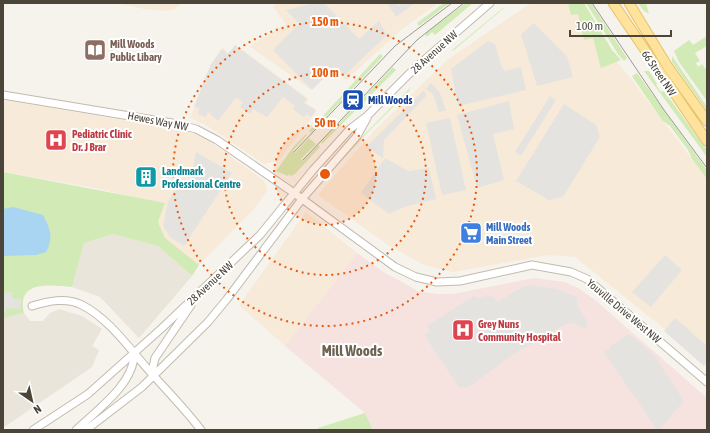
<svg xmlns="http://www.w3.org/2000/svg" width="710" height="433" font-family="'Asap Condensed',sans-serif">
  <rect width="100%" height="100%" fill="#f6f3ec"/>
  <path fill="#eae5da" d="M113,234L158,246L192,276L139,338L100,297L72,287L84,243Z
    M59,309L82,316L102,329L92,346L99,350L92,367L3,428V318L24,313L30,321H43L50,313Z"/>
  <path fill="#f7ead8" d="M117,3H183L173,10L167,11L144,9Z
    M278,3H438L401,30L346,80L335,69L310,89L252,48L251,45L286,24L273,7Z
    M531,3H574L608,52L628,75L707,179V363L575,257L548,255L453,272L424,265L388,245L318,195L373,132L447,60Z
    M222,47L228,53L239,47L309,99L306,103L317,111L279,160L264,164L206,125L190,118L205,76Z
    M3,100L182,130L193,134L206,139L263,180L266,185L267,191L254,209L199,265L165,238L158,222L165,204L94,188L3,172Z
    M306,212L357,253L285,346L239,305Z"/>
  <path fill="#f6e3e0" d="M357,253L382,271L418,291L437,294H453L534,278L565,282L578,288L595,300L707,398V430H373L365,413L285,346Z"/>
  <path fill="#d2eab5" d="M444,3H450L419,26L417,23Z
    M466,3H473L435,35L432,32L427,37L425,34L428,31Z
    M568,3H584L612,50L621,60L601,68L593,38L584,40L578,14L571,15Z
    M586,3H591L627,58L624,61L618,54Z
    M638,3H646L649,14L644,11Z
    M503,8H504L454,50L451,51Z
    M707,36V46L695,53L700,61L696,63L698,67L702,64L707,71V101L679,62L674,51L689,40L693,45Z
    M380,54L383,56L311,133L309,131Z
    M672,56L707,107V111L672,62Z
    M393,67L396,70L322,144L321,142Z
    M644,71H649L657,84L656,85L661,92L664,91L707,150V157Z
    M637,73L707,170V179L692,159L688,150L670,126L662,120L634,79L632,76Z
    M411,87L409,91L371,129L326,177L323,179L359,140Z
    M306,134L307,135L293,151L295,153L309,138L316,144L301,159L303,161L318,145L320,147L295,174L291,176L289,174L288,176L276,171L294,146Z
    M3,172L165,203L158,222L165,238L199,265L192,276L158,246L113,234L84,243L72,287C50,285 16,280 24,313L3,318Z
    M365,413L373,430H318V428Z"/>
  <path fill="#e5e3e0" d="M314,3H324L359,39L379,21L387,35L345,75L335,67L312,90L273,50L299,24L286,10Z
    M387,3H397L399,6L403,3H415L396,17Z
    M534,23L567,57L573,77L537,86L521,34Z
    M488,41L495,44L502,68L505,71L521,67L526,90L458,106L451,69Z
    M235,45L307,99L304,103L316,110L311,117L307,114L304,118L293,109L295,106L283,97L267,117L253,109L250,114L240,107L243,102L236,98L218,121L208,112L206,117L198,114L199,108L194,107L211,64L222,49L228,54Z
    M431,83L440,93L446,111L439,112L433,94L426,89Z
    M424,90L426,96L384,140L383,158L366,147Z
    M550,96L556,100L521,156L515,152Z
    M509,101L514,129L493,134L504,180L477,188L457,115Z
    M564,104L596,125L600,137L563,197L549,200L516,181Z
    M450,118L466,190L442,195L426,123Z
    M196,152L232,173L184,246L170,237L163,226L168,202L178,186L191,179Z
    M385,158L408,171L429,168L436,199L404,207L389,214L361,193Z
    M665,255L682,270L651,307L632,292Z
    M530,285L557,289L577,297V304L586,320L587,324L584,329L573,323H568L514,354L467,388L459,387L424,335L430,331L427,326L475,295L477,298L490,295L498,302L522,287Z
    M12,292L13,299H21L20,309L6,308L5,313L3,314V293Z
    M675,318L707,346V362L704,366L664,331Z
    M629,334L654,355L684,401L659,430H657L604,352L610,349L609,347Z"/>
  <path fill="#a9d4f2" d="M13,207L43,215C50,229 54,237 46,252L36,255L3,256V209Z"/>
  <g fill="none" stroke-linecap="round" stroke-linejoin="round">
    <g stroke="#c2bbae" stroke-width="9">
      <path id="minor" d="M3,95L172,123L196,129L217,140L294,193L395,267L416,277L437,282L460,281L532,265L571,272L587,279L707,382
        M32,306C48,301 66,297 82,305C111,320 131,351 153,375C169,393 186,410 201,430
        M153,375V367L155,358L191,305
        M33,430L88,394L162,328L260,235L313,170L350,129L367,116L414,69L490,3
        M76,430C97,410 135,383 134,353
        M86,430L142,387L208,322L227,299L302,199L357,136L367,118"/>
    </g>
    <g stroke="#e6c16a" stroke-width="11">
      <path id="major" d="M613,3L707,141
        M629,3L668,67L707,121"/>
    </g>
    <use href="#minor" stroke="#fff" stroke-width="7"/>
    <use href="#major" stroke="#ffe39c" stroke-width="9"/>
    <path stroke="#9a9a9a" stroke-width="1" d="M592,3L664,110L707,168
      M294,152L395,46L452,3
      M303,160L417,40L464,3"/>
  </g>
  <circle cx="325" cy="174" r="51" fill="#e8590c" fill-opacity=".12"/>
  <g fill="none" stroke="#e8590c" stroke-width="2" stroke-dasharray="2 4">
    <circle cx="325" cy="174" r="51"/>
    <circle cx="325" cy="174" r="101"/>
    <circle cx="325" cy="174" r="152"/>
  </g>
  <defs>
    <g id="library-square" transform="scale(1.15)"><rect x="-9" y="-9" width="18" height="18" rx="4" fill="#8d6e63" stroke="#fff"/><path d="M-6-4Q-3-5.5-.7-3.5V5Q-3 3-6 4ZM6-4Q3-5.5 .7-3.5V5Q3 3 6 4Z" fill="#fff"/></g>
    <g id="station-square" transform="scale(1.15)"><rect x="-9" y="-9" width="18" height="18" rx="4" fill="#1a4fb4" stroke="#fff"/><path d="M-3-6H3Q5-6 5-4V2Q5 4 3 4L4.5 6H3L1.5 4h-3L-3 6H-4.5L-3 4Q-5 4-5 2V-4Q-5-6-3-6ZM-3.5-4v3h7v-3ZM-3.5 1v1.5H-2V1ZM2 1v1.5H3.5V1Z" fill="#fff"/></g>
    <g id="hospital-square" transform="scale(1.15)"><rect x="-9" y="-9" width="18" height="18" rx="4" fill="#e0444e" stroke="#fff"/><path d="M-5-5h3v3.5h4V-5h3V5h-3V1.5h-4V5h-3Z" fill="#fff"/></g>
    <g id="building-square" transform="scale(1.15)"><rect x="-9" y="-9" width="18" height="18" rx="4" fill="#0f9aa8" stroke="#fff"/><path d="M-4-6H4V6H1V3H-1V6H-4ZM-2.5-4.3h1.7v1.8h-1.7ZM.8-4.3h1.7v1.8H.8ZM-2.5-1h1.7V.8h-1.7ZM.8-1h1.7V.8H.8Z" fill="#fff"/></g>
    <g id="supermarket-square" transform="scale(1.15)"><rect x="-9" y="-9" width="18" height="18" rx="4" fill="#3f7fe0" stroke="#fff"/><path d="M-6-5.5h2.5l.6 2H6L4.5 2H-2.5L-4.4-4H-6ZM-1.5 3.2a1.3 1.3 0 1 0 .1 0ZM3 3.2a1.3 1.3 0 1 0 .1 0Z" fill="#fff"/></g>
  </defs>
  <g fill-rule="evenodd">
    <use href="#library-square" x="95" y="50"/>
    <use href="#station-square" x="353" y="100"/>
    <use href="#hospital-square" x="56" y="140"/>
    <use href="#building-square" x="146" y="177"/>
    <use href="#supermarket-square" x="471" y="233"/>
    <use href="#hospital-square" x="463" y="330"/>
  </g>
  <g text-anchor="middle" dominant-baseline="central" stroke-width="4" stroke-linejoin="round" paint-order="stroke">
    <g font-size="11" font-weight="bold" fill="#785e54" stroke="#fff" text-anchor="start">
      <text x="110" y="44">Mill Woods<tspan x="110" dy="13">Public Libary</tspan></text>
    </g>
    <g font-size="11" fill="#4b4439" stroke="#fff">
      <text transform="translate(434 52) rotate(-42)">28 Avenue NW</text>
      <text transform="translate(659 73) rotate(56)">66 Street NW</text>
      <text transform="translate(158 121) rotate(11)">Hewes Way NW</text>
      <text transform="translate(210 283) rotate(-43)">28 Avenue NW</text>
      <text transform="translate(624 311) rotate(40)">Youville Drive West NW</text>
    </g>
    <g font-size="11" font-weight="bold" fill="#164399" stroke="#fff" text-anchor="start">
      <text x="368" y="100">Mill Woods</text>
    </g>
    <g font-size="11" font-weight="bold" fill="#be3a42" stroke="#fff" text-anchor="start">
      <text x="72" y="134">Pediatric Clinic<tspan x="72" dy="13">Dr. J Brar</tspan></text>
      <text x="478" y="324">Grey Nuns<tspan x="478" dy="13">Community Hospital</tspan></text>
    </g>
    <g font-size="11" font-weight="bold" fill="#0d838f" stroke="#fff" text-anchor="start">
      <text x="162" y="171">Landmark<tspan x="162" dy="13">Professional Centre</tspan></text>
    </g>
    <g font-size="11" font-weight="bold" fill="#366cbe" stroke="#fff" text-anchor="start">
      <text x="486" y="227">Mill Woods<tspan x="486" dy="13">Main Street</tspan></text>
    </g>
    <g font-size="15" font-weight="bold" fill="#6e6250" stroke="#fff">
      <text x="352" y="350">Mill Woods</text>
    </g>
  </g>
  <circle cx="325" cy="174" r="6" fill="#e8590c" stroke="#fff" stroke-width="2"/>
  <g font-size="12" text-anchor="middle" font-weight="bold" fill="#e8590c" stroke="#fff" stroke-width="4" stroke-linejoin="round" paint-order="stroke">
    <text x="325" y="26">150 m</text>
    <text x="325" y="77">100 m</text>
    <text x="325" y="127">50 m</text>
  </g>
  <rect width="710" height="433" fill="none" stroke="#4b4439" stroke-width="8"/>
  <g transform="translate(32 401) rotate(146)" stroke="#ffffff" stroke-width="3" paint-order="stroke">
  <path d="M0-3L7 15L0 10L-7 15Z" fill="#4b4439"/>
  <text y="-6" font-size="11" font-weight="bold" text-anchor="middle" fill="#4b4439">N</text>
  </g>
  <path d="M570 30v6h101v-6" fill="none" stroke="#4b4439" stroke-width="2"/>
  <text x="576" y="30" font-size="12" fill="#4b4439" stroke="#ffffff" stroke-width="3" paint-order="stroke">100 m</text>
</svg>
